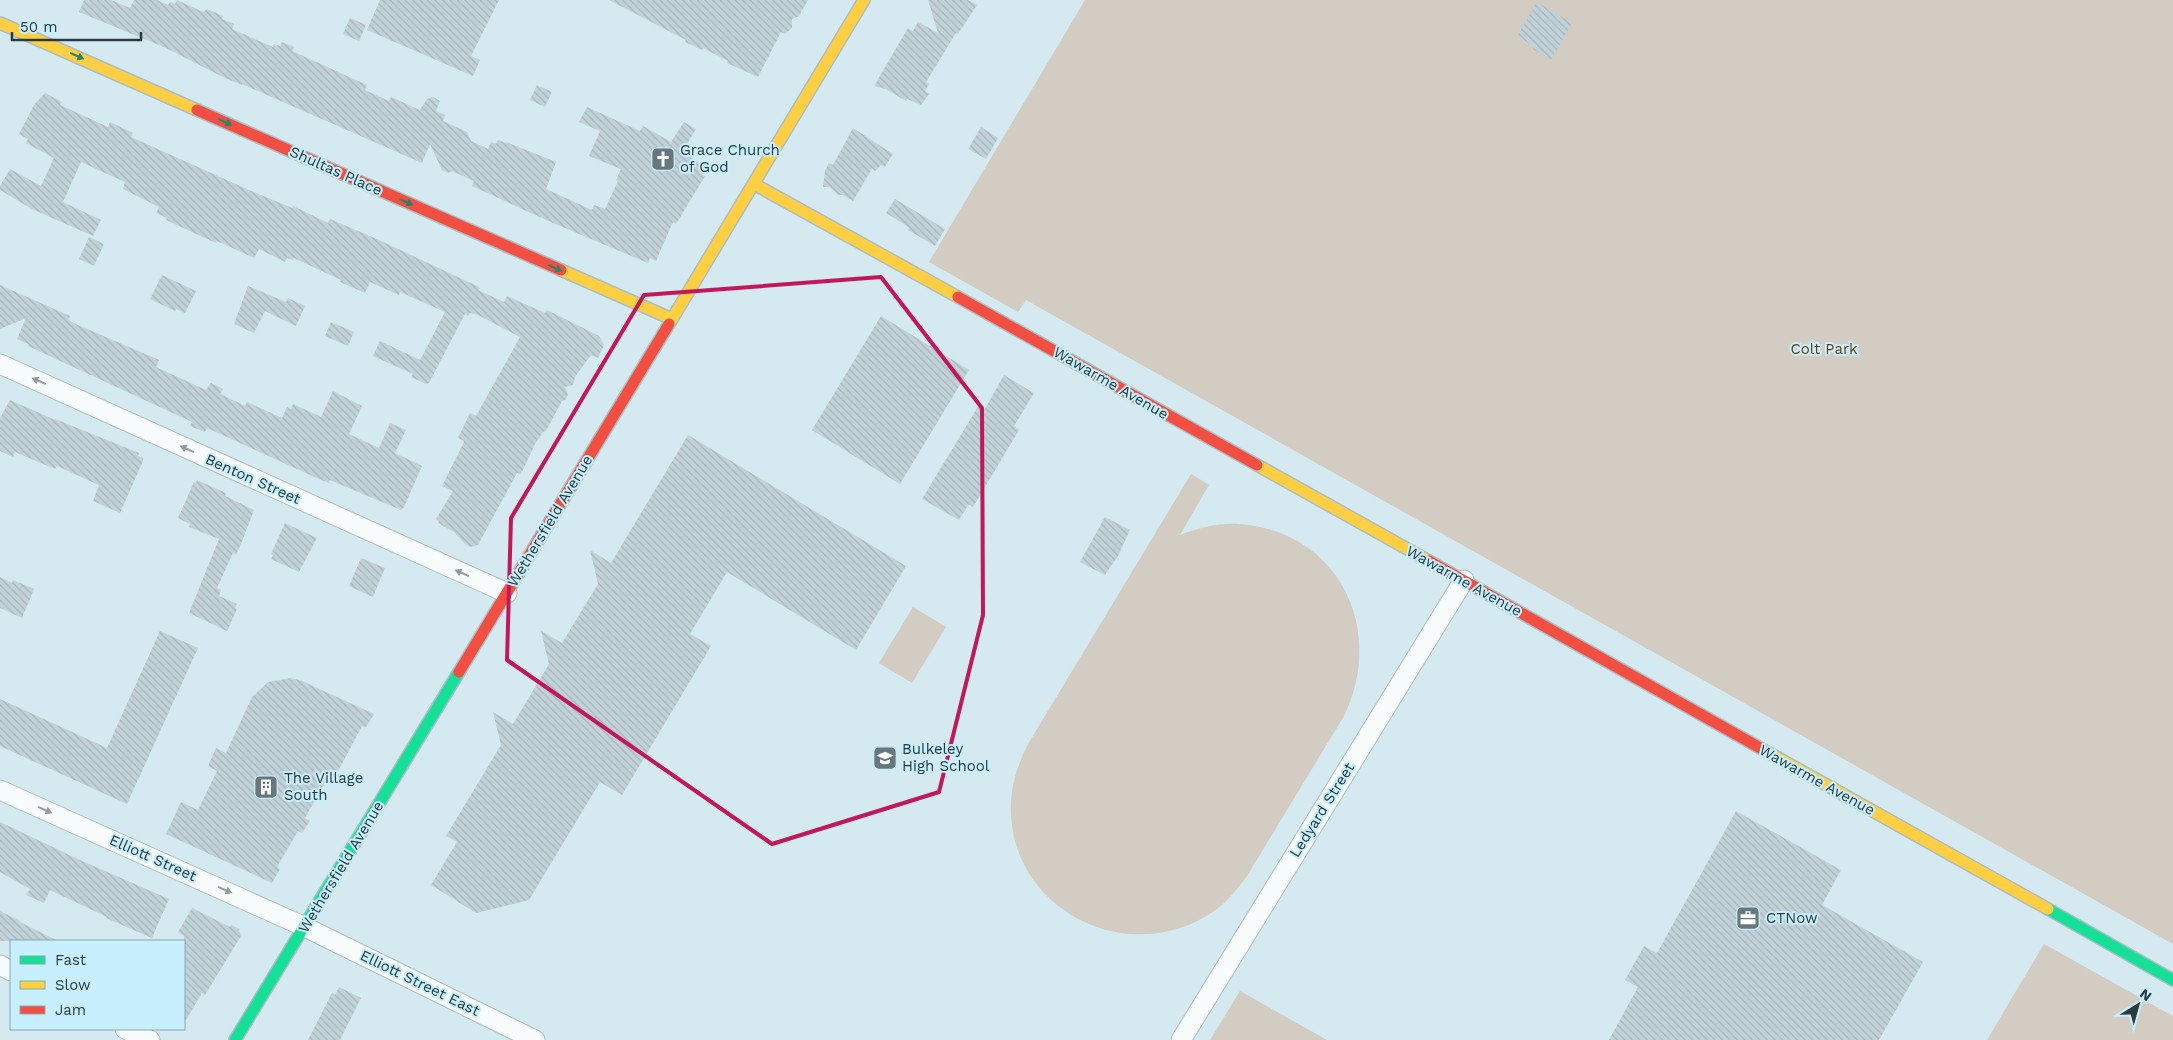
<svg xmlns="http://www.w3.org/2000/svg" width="2173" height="1040" font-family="'Work Sans',sans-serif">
  <defs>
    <pattern id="building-back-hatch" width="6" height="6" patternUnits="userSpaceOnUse" patternTransform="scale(1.25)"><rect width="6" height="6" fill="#c1d2d8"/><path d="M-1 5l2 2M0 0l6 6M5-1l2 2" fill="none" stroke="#a6b5ba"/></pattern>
  </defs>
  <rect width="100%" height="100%" fill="#d4e9f0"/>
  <path fill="#d3ccc2" d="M1085,0H2173V944L1026,300L1018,312L929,262Z
    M1191,474L1209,485L1180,535C1199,528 1218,523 1239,524C1339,531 1386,629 1344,716L1247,876C1238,888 1229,900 1217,909C1131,972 1006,910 1011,802C1012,781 1019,762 1028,744Z
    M913,607L946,627L912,683L879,663Z
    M2044,944L2173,1016V1040H1987Z
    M1240,991L1327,1040H1210Z"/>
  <path fill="url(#building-back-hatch)" d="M84,0H111L130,8L134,0H157L168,5L170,2L175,4L177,0L203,12L207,9L223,16L222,19L234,24L232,29L273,47L274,44L280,46L282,42L294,47L292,51L367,85L365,90L389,101L391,97L420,110L427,99L433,97L440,101L436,111L445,115L443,121L467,132L471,141L488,149L491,142L496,144L498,140L506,143V142L556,162L546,189L592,210L594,205L605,209L618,181L616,180L621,169L589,156L600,131L579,122L587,107L640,131L643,126L671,142L684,122L696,129L682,152L704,166L699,173L705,176L676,224L673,222L656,261L650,258L648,263L553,223L472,186L474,181L452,171L448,173L442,170L430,144L422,163L242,84V85L223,77L166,48L79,12Z
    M380,0H499L471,56L480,60L473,76L367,30Z
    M609,0H808L799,16L792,19V28L785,34L781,32L758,77L727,63L728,61L703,48L702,50L685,42L686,40Z
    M928,0H968L977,5L958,34L956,33L926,82L929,84L925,91L929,94L921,105L907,99L906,101L886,89L874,86L908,28L913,31L918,22L938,33Z
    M1537,2L1572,23L1551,60L1533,49L1535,47L1517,36Z
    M350,18L366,25L359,41L343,34Z
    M537,85L552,92L545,107L530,100Z
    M45,93L62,102L60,105L108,127L110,122L133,133L131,137L249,190L292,208L293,206L328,223L330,219L379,240L479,287L478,290L504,302L507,296L545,313L547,310L599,336L604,345L598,358L591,355L575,377L573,385L565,387L568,395L565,400L562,401L546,431L543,432L536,442L521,474L517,473L478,545L471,547L465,544L454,532L438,523L439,521L436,519L453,491L442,486L463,444L464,441L458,438L470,413L476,416L520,337L476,314L470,313L468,316L465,314L429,383L426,384L411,377L413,374L373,356L380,341L420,360L445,312L400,292L399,295L370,282L365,293L340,282L341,280L294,258L293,260L287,258L285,262L259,249L254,258L217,241L216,243L166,220L167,218L156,213L159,207L123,189L125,182L81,162L63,202L101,220L93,236L32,209L0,190V186L10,169L41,186L54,158L26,143L28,139L19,134L34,105Z
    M981,127L998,138L986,159L968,149Z
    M853,128L893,154L885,167L881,165L875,171L872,169L853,201L843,195H838L830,187H823L825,171L829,163L833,165Z
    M895,199L945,229L935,246L908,230L909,228L904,224L886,213Z
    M89,237L104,244L94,266L79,259Z
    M162,275L196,291L185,313L176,309L175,311L150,299Z
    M0,285L70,316L68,320L78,325L159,360L156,367L206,390L211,383L223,389L220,394L245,406L247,402L282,418L287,407L291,409L293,404L321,417L333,391L362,406L349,434L379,448L390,423L406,430L395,453L422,466L404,507L401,510L330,480L329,483L319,479L207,428L205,432L190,426L192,422L28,346V344L17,339L26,318L0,329Z
    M248,286L286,302L288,298L305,306L296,326L265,311L254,333L234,324Z
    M881,316L969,370L900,484L812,430Z
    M331,322L354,332L348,346L325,336Z
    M1004,375L1034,393L1014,426L1019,430L973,507L969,504L959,520L922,499L979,405L985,409Z
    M10,400L55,420V419L139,453L138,456L143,458V461L120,513L93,501L99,485L57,466L55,469L15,452L13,457L0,451V418Z
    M688,435L906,566L856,650L727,572L690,634L711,646L622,795L600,782L529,900L476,913L431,885L457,842L446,836L501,745L493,712L513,724L549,664L541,631L562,643L598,584L590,550L611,563Z
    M197,480L226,493L225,496L254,510L243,539L236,555L233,553L217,588L221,590L219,596L237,604L235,608L237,609L227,631L189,613L219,539L189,527L190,524L178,518L194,482L196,483Z
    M1105,517L1130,530L1118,556L1105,575L1080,562Z
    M285,523L317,538L299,572L271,559L273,555L271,554Z
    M361,558L385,568L373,597L349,586Z
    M0,577L12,583L13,580L34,589L22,618L0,608Z
    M160,631L198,648L127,804L0,746V699L107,748Z
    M291,678L302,681L374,714L366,727L362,726L336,775L331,772L305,818L310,821L302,833L298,831L277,867L280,869L272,883L166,834L181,802L198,810L217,771L208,766L216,748L226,753L252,697L268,682Z
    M1736,811L1841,870L1822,905L1923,962L1879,1040H1609L1638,987L1625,980L1644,946L1657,953Z
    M0,822L82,861L169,899L152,938L106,918L107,917L50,890L44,903L26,895L30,889L0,872Z
    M192,908L230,927L231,925L239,929L241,936L205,995L202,993L184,1023V936L178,932Z
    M0,911L20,921V922L58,941H0Z
    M339,987L361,998L340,1040H308L332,993L335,995Z"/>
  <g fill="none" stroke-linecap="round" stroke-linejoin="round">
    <g stroke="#acbdc3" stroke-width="21">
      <path id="street" d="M0,364L507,593
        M0,790L305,927L535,1040
        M0,965L11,971
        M125,1029L150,1040
        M1181,1040L1464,580"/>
    </g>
    <g stroke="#acbdc3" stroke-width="14">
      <path id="fast" d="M2048,909L2173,980
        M235,1040L459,672"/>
    </g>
    <g stroke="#acbdc3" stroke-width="14">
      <path id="slow" d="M0,23L197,110
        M754,184L958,297
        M561,270L672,319
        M669,324L864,0
        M1257,465L1429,561
        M1762,749L2048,909"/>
    </g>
    <g stroke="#acbdc3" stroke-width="14">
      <path id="jam" d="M197,110L561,270
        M958,297L1257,465
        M1429,561L1762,749
        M459,672L669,324"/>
    </g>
    <use href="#street" stroke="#f9fcfd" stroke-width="19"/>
    <use href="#fast" stroke="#16e098" stroke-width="11"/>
    <use href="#slow" stroke="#ffcf43" stroke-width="11"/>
    <use href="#jam" stroke="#f24e42" stroke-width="11"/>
  </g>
  <defs><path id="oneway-solid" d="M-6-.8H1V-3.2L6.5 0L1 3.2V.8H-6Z" transform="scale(1.25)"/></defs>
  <g fill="#218568">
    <use href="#oneway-solid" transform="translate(77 56) rotate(24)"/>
    <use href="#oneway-solid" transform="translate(225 122) rotate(24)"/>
    <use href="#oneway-solid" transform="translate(406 202) rotate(24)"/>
    <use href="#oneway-solid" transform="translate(555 268) rotate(24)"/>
  </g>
  <g fill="#929b9e">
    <use href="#oneway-solid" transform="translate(39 381) rotate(-156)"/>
    <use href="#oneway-solid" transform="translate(187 449) rotate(-156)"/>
    <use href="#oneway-solid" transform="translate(462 573) rotate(-156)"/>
    <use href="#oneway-solid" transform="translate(45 810) rotate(24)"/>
    <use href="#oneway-solid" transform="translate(225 890) rotate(24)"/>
  </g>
  <path fill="none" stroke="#c2185b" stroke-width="4" stroke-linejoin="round" d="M881,277L982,408L983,615L939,792L772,844L507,660L511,518L644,295Z"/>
  <defs>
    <g id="church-square" transform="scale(1.25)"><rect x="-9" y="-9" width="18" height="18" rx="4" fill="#66777e" stroke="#c7effd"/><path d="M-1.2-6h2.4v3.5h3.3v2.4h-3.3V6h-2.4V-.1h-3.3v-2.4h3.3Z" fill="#fff"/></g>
    <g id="school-square" transform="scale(1.25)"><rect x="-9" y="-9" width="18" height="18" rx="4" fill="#66777e" stroke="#c7effd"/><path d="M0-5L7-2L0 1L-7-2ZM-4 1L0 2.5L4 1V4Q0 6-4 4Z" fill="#fff"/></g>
    <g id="building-square" transform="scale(1.25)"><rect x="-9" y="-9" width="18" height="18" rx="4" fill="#66777e" stroke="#c7effd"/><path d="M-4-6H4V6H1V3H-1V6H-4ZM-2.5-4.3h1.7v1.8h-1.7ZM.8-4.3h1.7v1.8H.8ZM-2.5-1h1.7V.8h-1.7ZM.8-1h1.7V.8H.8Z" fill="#fff"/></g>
    <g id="office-square" transform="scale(1.25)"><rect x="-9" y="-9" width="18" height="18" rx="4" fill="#66777e" stroke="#c7effd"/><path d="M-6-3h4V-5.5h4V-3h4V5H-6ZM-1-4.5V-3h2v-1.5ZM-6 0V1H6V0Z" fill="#fff"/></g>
  </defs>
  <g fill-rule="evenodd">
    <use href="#church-square" x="663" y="159"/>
    <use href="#school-square" x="885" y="758"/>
    <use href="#building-square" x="266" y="787"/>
    <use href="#office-square" x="1748" y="918"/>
  </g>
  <g text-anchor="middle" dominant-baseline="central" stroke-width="4" stroke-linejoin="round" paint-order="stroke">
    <g font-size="15" fill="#2a3a40" stroke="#c7effd" text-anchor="start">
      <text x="680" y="150">Grace Church<tspan x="680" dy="17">of God</tspan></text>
      <text x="902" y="749">Bulkeley<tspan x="902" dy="17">High School</tspan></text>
      <text x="284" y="778">The Village<tspan x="284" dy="17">South</tspan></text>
      <text x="1766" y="918">CTNow</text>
    </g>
    <g font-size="15" fill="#2a3a40" stroke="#c7effd">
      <text transform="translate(336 171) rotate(24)">Shultas Place</text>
      <text transform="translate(1111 383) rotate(30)">Wawarme Avenue</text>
      <text transform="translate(253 479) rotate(24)">Benton Street</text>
      <text transform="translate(550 521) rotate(-59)">Wethersfield Avenue</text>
      <text transform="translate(1464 581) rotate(29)">Wawarme Avenue</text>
      <text transform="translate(1817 780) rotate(29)">Wawarme Avenue</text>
      <text transform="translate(1322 810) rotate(-58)">Ledyard Street</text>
      <text transform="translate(153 858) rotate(24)">Elliott Street</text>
      <text transform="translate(341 867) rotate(-59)">Wethersfield Avenue</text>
      <text transform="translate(420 983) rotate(26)">Elliott Street East</text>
    </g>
    <g font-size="15" fill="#693c0e" stroke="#c7effd">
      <text x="1824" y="349">Colt Park</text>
    </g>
  </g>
  <rect x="10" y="940" width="175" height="90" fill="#c7effd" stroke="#88a7b1"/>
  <rect x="20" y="956" width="25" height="8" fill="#16e098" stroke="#88a7b1"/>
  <text x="55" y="965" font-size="15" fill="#2a3a40">Fast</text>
  <rect x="20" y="981" width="25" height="8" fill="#ffcf43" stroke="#88a7b1"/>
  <text x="55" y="990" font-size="15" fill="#2a3a40">Slow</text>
  <rect x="20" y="1006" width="25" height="8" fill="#f24e42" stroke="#88a7b1"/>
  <text x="55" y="1015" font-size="15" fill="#2a3a40">Jam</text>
  <g transform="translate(2138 1005) rotate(37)" stroke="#c7effd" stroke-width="4" paint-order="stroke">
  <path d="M0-4L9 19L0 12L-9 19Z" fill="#2a3a40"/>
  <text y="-8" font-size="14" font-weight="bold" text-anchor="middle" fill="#2a3a40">N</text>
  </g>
  <path d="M12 32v8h129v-8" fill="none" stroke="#2a3a40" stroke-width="2.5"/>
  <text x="20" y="32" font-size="15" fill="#2a3a40" stroke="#c7effd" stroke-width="4" paint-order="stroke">50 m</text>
</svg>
